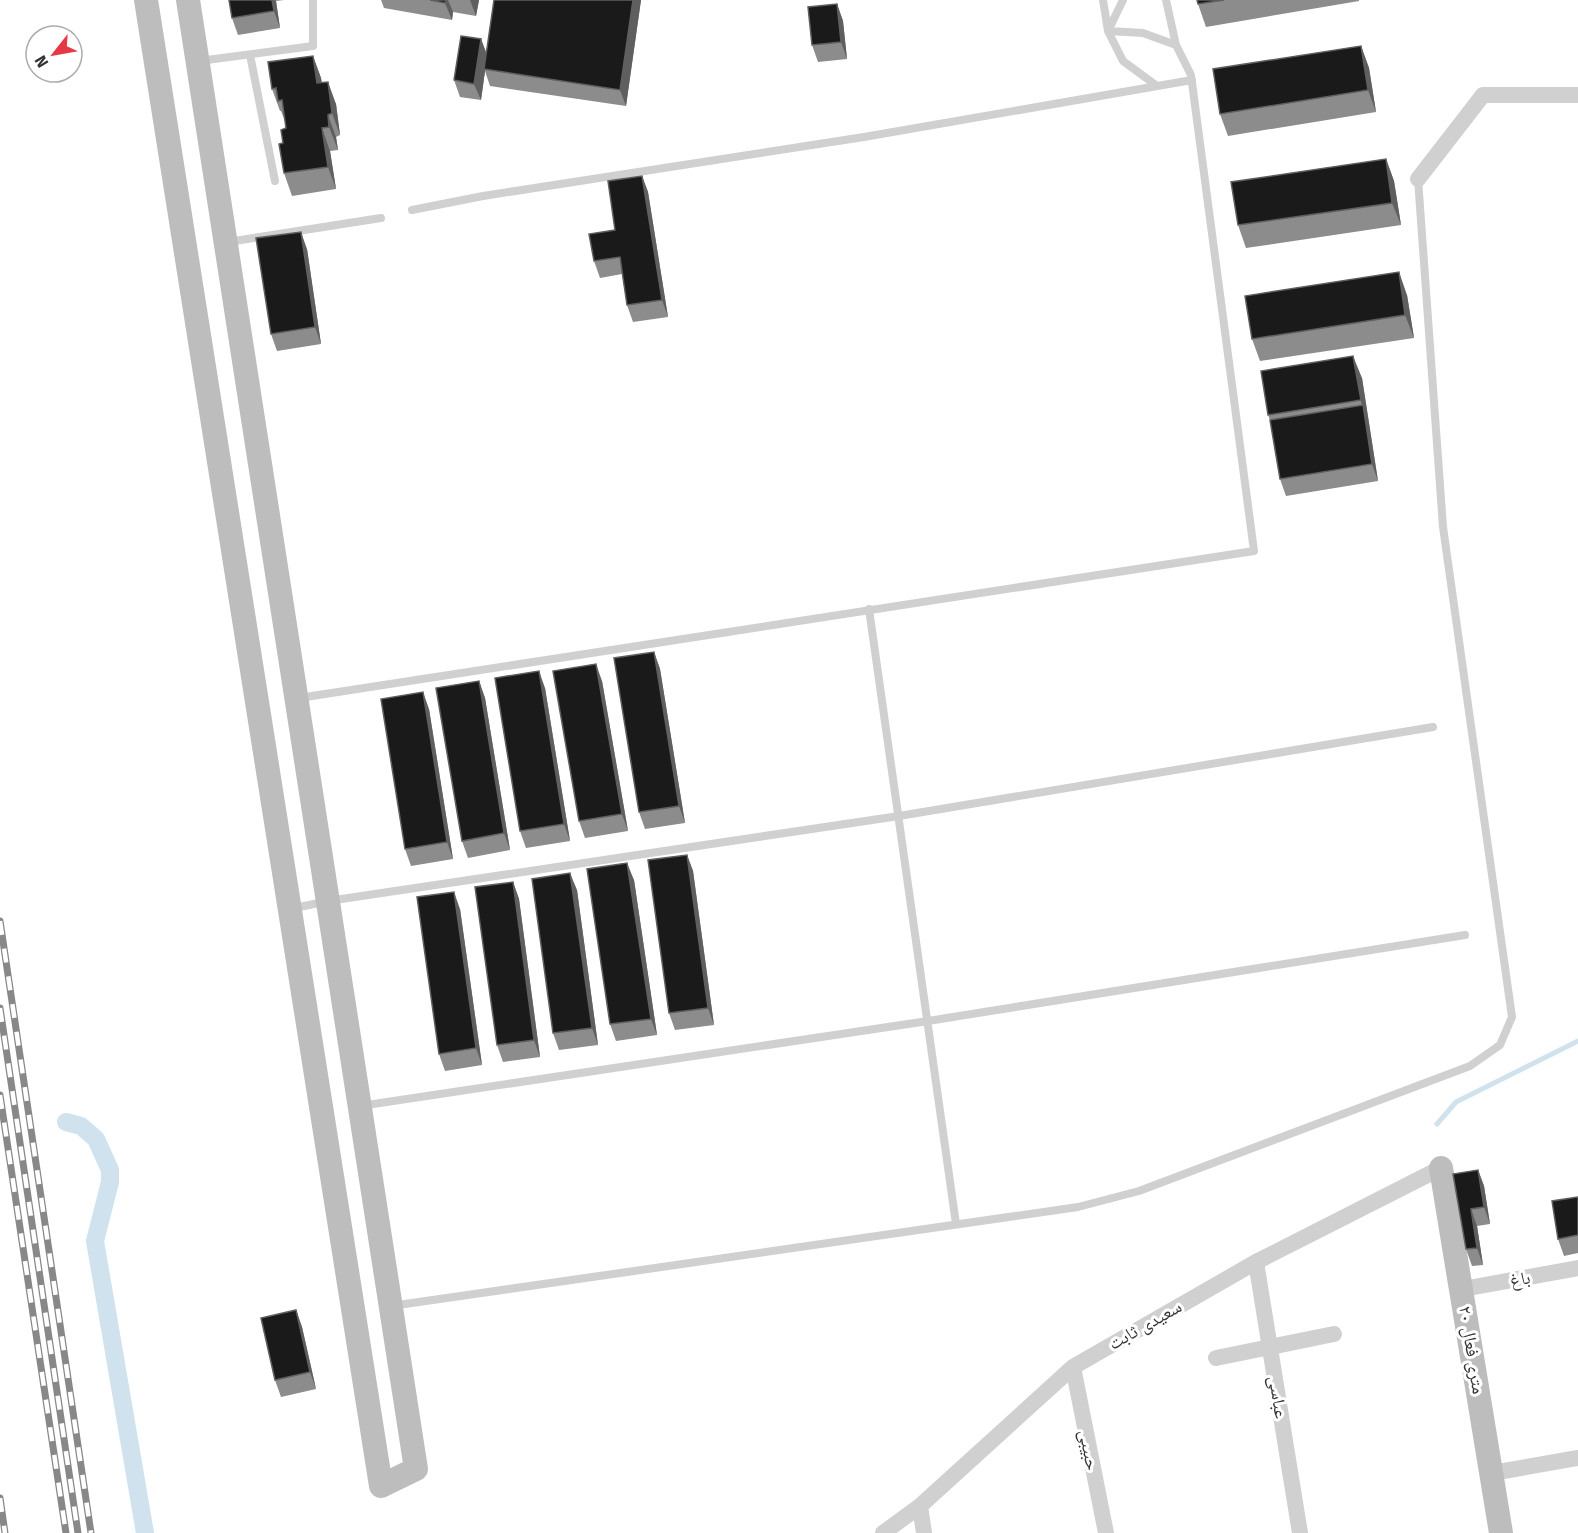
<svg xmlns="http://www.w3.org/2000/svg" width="1578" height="1533" font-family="'Fira Sans','Noto Naskh Arabic',sans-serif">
  <rect width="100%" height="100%" fill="#fff"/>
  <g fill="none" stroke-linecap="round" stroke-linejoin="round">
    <path stroke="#cfe2ee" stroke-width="5" d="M1437,1124L1456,1102L1578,1041"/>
    <path stroke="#cfe2ee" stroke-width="18" d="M66,1122L81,1126L96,1139L110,1170V1182L95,1241L145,1533"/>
    <path stroke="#d0d0d0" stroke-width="8" d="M1123,0L1108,31L1123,61L1157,86
      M1166,0L1176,45
      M250,55L275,181
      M199,61L313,46V0
      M412,210L483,196L864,137L1192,80
      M228,242L381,218
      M869,609L956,1224
      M299,698L1254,551L1191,75L1176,45L1143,33L1108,31L1103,0
      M290,909L328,901L899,816L1433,727
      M360,1106L928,1021L1465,935
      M391,1306L1078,1207L1139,1191L1470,1066L1500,1045L1512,1017L1443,527L1418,179"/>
    <path stroke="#d0d0d0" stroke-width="16" d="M1418,179L1483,95H1578
      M1256,1262L1300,1533
      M1463,1289L1578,1268
      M1216,1358L1334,1334
      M1073,1367L1106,1533
      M1492,1473L1578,1458
      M920,1506L924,1533
      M883,1533L920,1506L1073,1367L1256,1262L1441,1168"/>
    <path stroke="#bdbdbd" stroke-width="24" d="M146,0L381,1486L416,1469L188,0
      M1441,1168L1501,1533"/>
    <g stroke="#888" stroke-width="7">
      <path id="rail" d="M0,921L91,1533
        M0,1008L78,1533
        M0,1095L66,1533
        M0,1498L5,1533"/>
    </g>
    <use href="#rail" stroke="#fff" stroke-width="4.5" stroke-dasharray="14" stroke-linecap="butt"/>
  </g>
  <path fill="#8c8c8c" d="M229,0H284L276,1L280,28L238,35L232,18Z
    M381,0H479L476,16L453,12L452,20L384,8Z
    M641,0L626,106L490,86L485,71L481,100L460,97L454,80L481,39L487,54Z
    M1197,0H1359V1L1206,27L1198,4Z
    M837,4L843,21L847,59L818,62L812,45Z
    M1361,46L1369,68L1376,112L1228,136L1220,114Z
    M313,56L321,78L322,83L336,104L340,135L336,137L338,150L330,151L336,189L292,196L284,173L283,143L286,128L285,121L281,111H280L272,89Z
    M1386,159L1394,181L1401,225L1246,248L1238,225Z
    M642,176L648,192L668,317L633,322L627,305L622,274L600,278L594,261L615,230Z
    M307,249L321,344L277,351L271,334Z
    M1407,295L1414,338L1260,361L1252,339Z
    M1362,378L1378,481L1286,496L1280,479L1270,420L1268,415Z
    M654,652L660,669L685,823L645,829L639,812Z
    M479,681L485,698L510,850L468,858L462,841Z
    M602,681L628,831L585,838L579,821Z
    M545,688L570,841L526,848L520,831Z
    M429,709L453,859L411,866L405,849Z
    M687,855L693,871L714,1025L675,1030L669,1013Z
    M634,880L657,1035L616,1041L610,1024Z
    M513,882L519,899L540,1057L503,1062L497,1045Z
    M577,890L598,1045L559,1050L553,1033Z
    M460,909L482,1065L445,1071L439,1054Z
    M1478,1170L1484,1186L1490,1224L1477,1226L1483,1265L1472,1266L1466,1249L1453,1174Z
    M1578,1197V1253L1564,1256L1558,1239Z
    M296,1310L302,1327L316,1389L281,1397L275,1380Z"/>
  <path fill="#5f5f5f" d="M272,0H275L276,1L280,28L274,11Z
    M446,0H448L453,12L452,20L445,3Z
    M470,0H479L476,16Z
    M633,0H641L626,106L620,90Z
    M837,4L843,21L847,59L841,42Z
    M481,39L487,56L484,69L485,71L481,100L474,84Z
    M1361,46L1369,68L1376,112L1368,90Z
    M313,56L321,78L325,106L317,83Z
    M328,82L336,104L340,135L332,113Z
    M328,115L336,137L338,150L329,127Z
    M322,128L330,151L336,189L328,167Z
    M1386,159L1394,181L1401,225L1392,203Z
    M642,176L648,192L668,317L662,300Z
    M301,232L307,249L321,344L315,327Z
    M1399,272L1407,295L1414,338L1405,315Z
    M1353,356L1362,378L1378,481L1372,464Z
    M654,652L660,669L685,823L679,806Z
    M596,664L602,681L628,831L622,814Z
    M539,671L545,688L570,841L564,824Z
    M479,681L485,698L510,850L504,833Z
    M423,692L429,709L453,859L447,842Z
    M687,855L693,871L714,1025L708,1008Z
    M627,863L634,880L657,1035L651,1019Z
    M570,873L577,890L598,1045L592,1028Z
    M513,882L519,899L540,1057L534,1040Z
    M454,892L460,909L482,1065L476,1048Z
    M1478,1170L1484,1186L1490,1224L1484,1207Z
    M1471,1209L1477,1226L1483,1265L1477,1248Z
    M296,1310L302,1327L316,1389L310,1372Z"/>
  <path fill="#1a1a1a" stroke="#5f5f5f" stroke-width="1.5" d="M229,0H272L274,11L232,18Z
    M430,0H446L445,3Z
    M494,0H633L620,90L484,69Z
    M1197,0H1224L1198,4Z
    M837,4L841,42L812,45L808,7Z
    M461,36L481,39L474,84L454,80Z
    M1361,46L1368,90L1220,114L1213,69Z
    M313,56L317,83L328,82L332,113L328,115L329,127L322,128L328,167L284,173L279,144L283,143L281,130L286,128L282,100L278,101L276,88L272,89L268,62Z
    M1386,159L1392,203L1238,225L1231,182Z
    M642,176L662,300L627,305L620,257L594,261L589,234L615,230L608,181Z
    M301,232L315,327L271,334L256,238Z
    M1399,272L1405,315L1252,339L1245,296Z
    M1353,356L1361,400L1268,415L1261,371Z
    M1363,405L1372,464L1280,479L1270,420Z
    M654,652L679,806L639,812L614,658Z
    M596,664L622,814L579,821L553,671Z
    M539,671L564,824L520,831L495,678Z
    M479,681L504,833L462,841L436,688Z
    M423,692L447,842L405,849L381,699Z
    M687,855L708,1008L669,1013L648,860Z
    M627,863L651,1019L610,1024L587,869Z
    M570,873L592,1028L553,1033L532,879Z
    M513,882L534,1040L497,1045L475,887Z
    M454,892L476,1048L439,1054L417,897Z
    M1478,1170L1484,1207L1471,1209L1477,1248L1466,1249L1453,1174Z
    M1578,1197V1235L1558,1239L1552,1201Z
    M296,1310L310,1372L275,1380L261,1318Z"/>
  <g text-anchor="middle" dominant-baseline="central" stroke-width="6" stroke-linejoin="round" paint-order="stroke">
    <g font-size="18" fill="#333" stroke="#fff">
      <text transform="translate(1520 1279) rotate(-10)">باغ</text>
      <text transform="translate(1145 1325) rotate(-30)">سعیدی ثابت</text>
      <text transform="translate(1472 1350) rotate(81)">۲۰ متری فعال</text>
      <text transform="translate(1278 1397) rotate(81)">عباسی</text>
      <text transform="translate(1089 1450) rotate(79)">حبیبی</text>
    </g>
  </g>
  <g transform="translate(54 54) rotate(239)"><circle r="28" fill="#ffffff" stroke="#adadad" stroke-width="1.5"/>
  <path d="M0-4.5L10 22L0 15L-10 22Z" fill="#e63946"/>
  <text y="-9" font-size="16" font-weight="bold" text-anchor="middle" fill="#333333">N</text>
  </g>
</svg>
